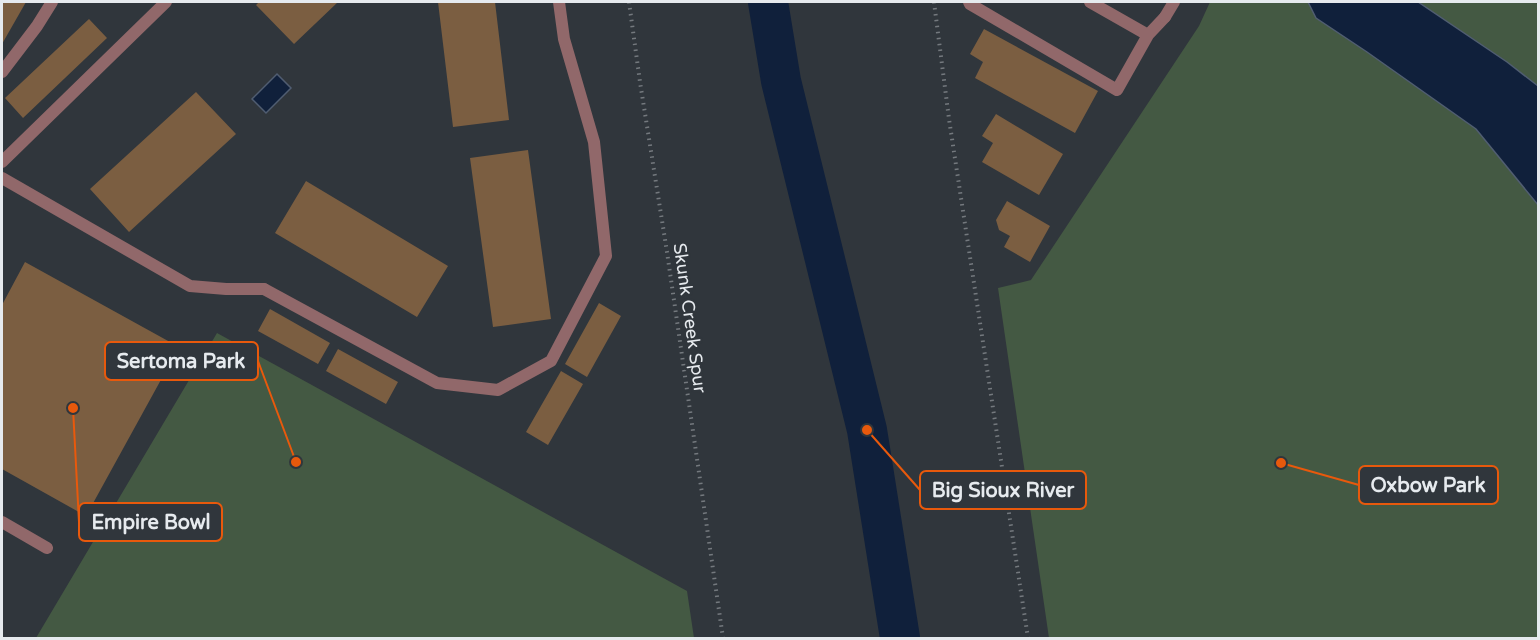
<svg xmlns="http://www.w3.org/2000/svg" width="1540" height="640" font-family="'Varela Round',sans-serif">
  <rect width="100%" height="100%" fill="#30363c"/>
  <path fill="#445943" d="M1210,2H1534L1538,4V638H1049L998,288L1031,280L1199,26Z
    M217,333L687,591L694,638H36Z"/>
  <path fill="#10203b" stroke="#505d71" stroke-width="1.5" d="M1308,2H1418L1507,62L1538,86V205L1476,129L1367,52L1316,18Z
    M277,74L291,88L266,113L252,99Z"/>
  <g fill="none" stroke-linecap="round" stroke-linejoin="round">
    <path stroke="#10203b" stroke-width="40" d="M768,2L781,81L867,430L900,638"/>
  </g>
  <path fill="#7b5e41" d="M2,2H26L2,44Z
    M259,2H338L294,44L256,5Z
    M438,2H495L509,120L453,127Z
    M89,19L107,38L23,118L5,98Z
    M984,29L1098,91L1075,133L975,78L983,62L970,54Z
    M196,92L236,134L129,232L90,189Z
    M996,114L1063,154L1039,195L982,162L993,143L982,136Z
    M528,150L551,319L493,327L470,158Z
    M306,181L448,266L417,317L275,233Z
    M1007,201L1050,226L1030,262L1004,247L1010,236L999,230L996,220Z
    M25,262L179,347L86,516L2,469V305Z
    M599,303L621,316L587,377L565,364Z
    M270,309L330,343L318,364L258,331Z
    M338,349L398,382L386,404L326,371Z
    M561,371L583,384L548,445L526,432Z"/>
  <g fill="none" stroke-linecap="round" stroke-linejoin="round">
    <path stroke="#74797e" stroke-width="4" stroke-dasharray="1.5 4.5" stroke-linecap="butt" d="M629,2L640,82L667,252L723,638
      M934,2L949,119L1028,638"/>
    <path stroke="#91686a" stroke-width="12" d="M969,2L970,4L1117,90L1148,35L1165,17
      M1090,2L1148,35
      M2,72L37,26L52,2
      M264,289L437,383L498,390L551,361L606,256L594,142L564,39L559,2
      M2,522L47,548"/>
    <path stroke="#91686a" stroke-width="12" d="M1165,17L1174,2
      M2,162L166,2
      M2,178L190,286L226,289H264"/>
  </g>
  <g text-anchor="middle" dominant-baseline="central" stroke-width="5" stroke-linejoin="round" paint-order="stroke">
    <g font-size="18" fill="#e6eaee" stroke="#30363c">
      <text transform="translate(690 318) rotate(82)">Skunk Creek Spur</text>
    </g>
  </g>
  <path fill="none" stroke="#e8590c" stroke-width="2" d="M296 462L258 361M1281 463L1359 485M867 430L920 490M73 408L79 522"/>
  <g fill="#e8590c" stroke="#30363c" stroke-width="2">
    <circle cx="296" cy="462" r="6"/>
    <circle cx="1281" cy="463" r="6"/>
    <circle cx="867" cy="430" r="6"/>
    <circle cx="73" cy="408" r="6"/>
  </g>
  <g fill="#30363c" stroke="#e8590c" stroke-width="2">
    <rect x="105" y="342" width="153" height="38" rx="6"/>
    <rect x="1359" y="466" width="139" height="38" rx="6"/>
    <rect x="920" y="471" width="166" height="38" rx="6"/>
    <rect x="79" y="503" width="143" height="38" rx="6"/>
  </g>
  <g font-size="20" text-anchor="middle" font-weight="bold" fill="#e6eaee">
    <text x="181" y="368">Sertoma Park</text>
    <text x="1428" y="492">Oxbow Park</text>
    <text x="1003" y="497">Big Sioux River</text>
    <text x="151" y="529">Empire Bowl</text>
  </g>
  <rect width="1540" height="640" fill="none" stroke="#e6eaee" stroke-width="6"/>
</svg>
